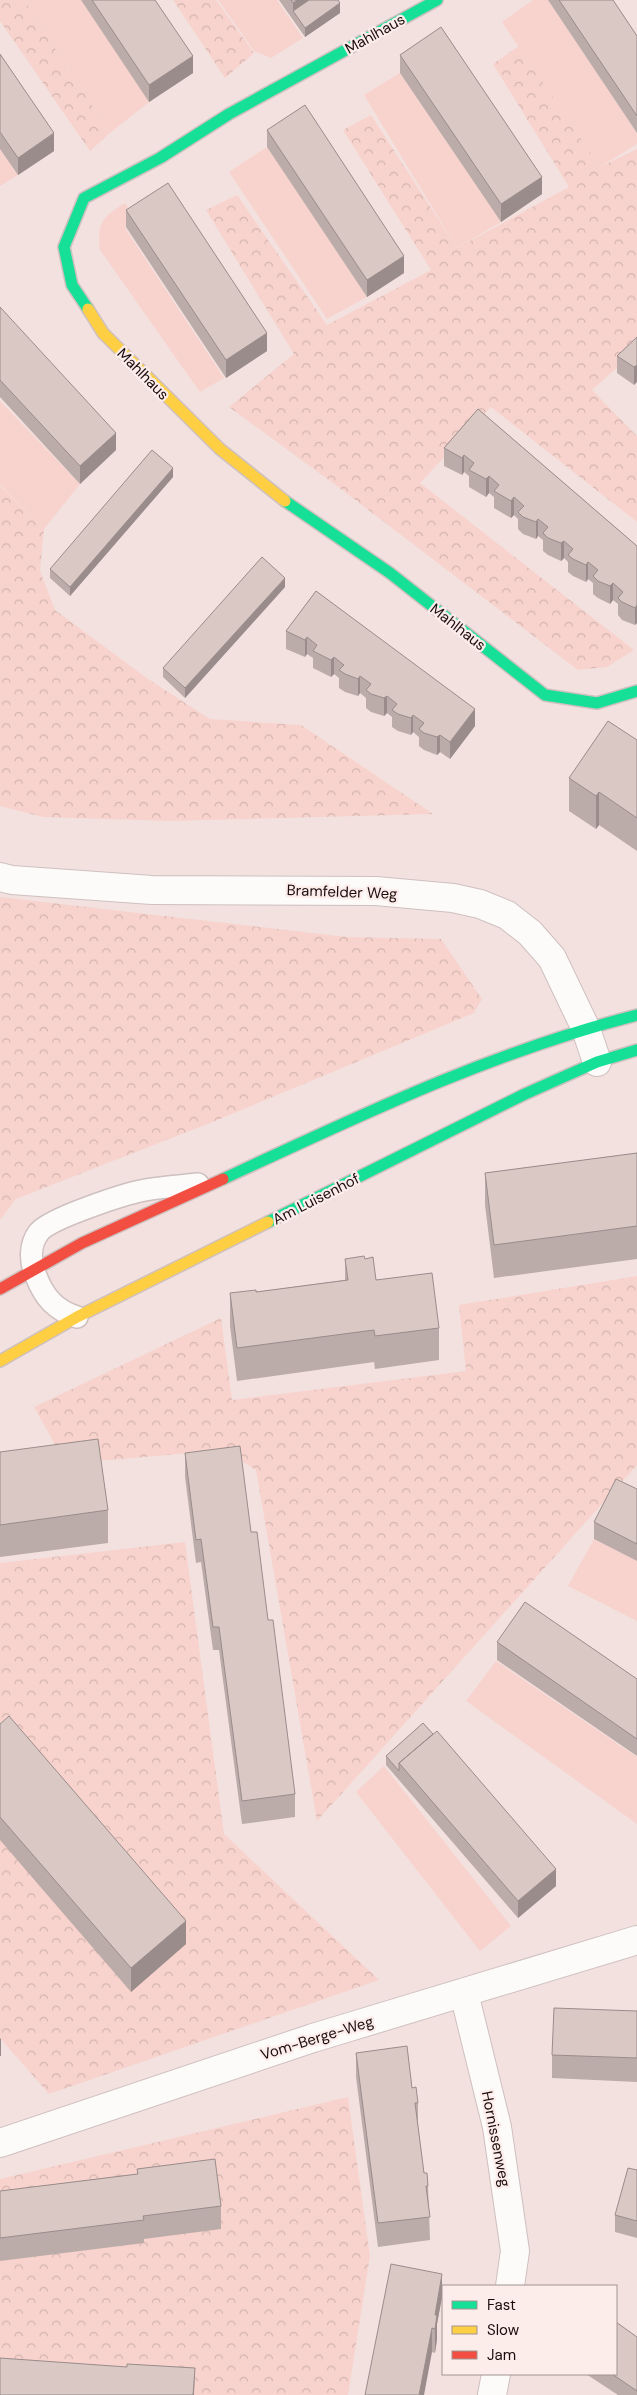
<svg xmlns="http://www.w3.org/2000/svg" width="637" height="2395" font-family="'DM Sans',sans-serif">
  <defs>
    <pattern id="forest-crowns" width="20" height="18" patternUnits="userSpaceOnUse" patternTransform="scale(1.25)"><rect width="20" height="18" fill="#f8d3cd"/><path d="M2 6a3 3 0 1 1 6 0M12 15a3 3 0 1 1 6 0" fill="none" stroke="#d4b4af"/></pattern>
  </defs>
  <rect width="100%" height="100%" fill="#f2e1df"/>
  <path fill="url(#forest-crowns)" d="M0,0H24L110,133L90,151L0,21Z
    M173,0H216L254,53L225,78Z
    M519,46L600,167L637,149V350L592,390L637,436V522L491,407L420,483L634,650L607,667L578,670L337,486L229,407L294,354L206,210L237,195L327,325L431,270L343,130L371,115L457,248L569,187L493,64Z
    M0,486L44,529L40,571L55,610L148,679L210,719L301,725L433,814L170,821L43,817L0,806Z
    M0,897L347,937L441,939L482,999L474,1013L215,1121L16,1199L0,1220Z
    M637,1276V1465L317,1821L256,1470L223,1450L66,1464L34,1407L221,1318L232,1400L466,1371L459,1305Z
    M185,1542L224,1834L379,1980L49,2094L0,2038V1563Z
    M348,2097L370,2256L348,2395H0V2179Z"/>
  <path fill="#f8d3cd" d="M24,0H81L149,102L110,133Z
    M218,0H277L303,38L271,58L254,51Z
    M533,0H548L637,133V144L600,167L502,22Z
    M400,73L501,222L457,248L364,95Z
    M267,147L367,297L327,319L229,172Z
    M0,149L18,175L0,186Z
    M125,203L136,220L125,228L224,378L200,392L100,250C97,223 102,217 125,203Z
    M0,401L80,484L44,529L0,485Z
    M594,1539L637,1561V1621L568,1586Z
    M496,1661L637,1757V1824L466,1701Z
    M384,1766L511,1926L480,1951L356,1792Z"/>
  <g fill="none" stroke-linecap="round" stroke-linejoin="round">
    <g stroke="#cec0bf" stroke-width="24">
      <path id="lane" d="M77,1317C55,1310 44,1297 36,1276C30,1262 29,1245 39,1232C51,1218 124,1194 145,1190C162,1187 181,1186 198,1184"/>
    </g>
    <g stroke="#cec0bf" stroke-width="30">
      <path id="street" d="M0,877L12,880L152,890L376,891L453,898L480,904L507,915L530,933L552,958L586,1029L597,1062
        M464,1993L497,2127L515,2251L510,2286
        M0,2143L313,2038L637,1940
        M492,2395L496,2374"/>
    </g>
    <g stroke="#cec0bf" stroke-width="14">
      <path id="fast" d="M88,309L72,285L64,247L84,198L160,158L229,114L437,0
        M285,501L390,573L545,695L597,703L637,691
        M223,1179C361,1115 489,1053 637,1015
        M268,1222L525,1094L597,1062L637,1050"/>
    </g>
    <g stroke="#cec0bf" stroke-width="14">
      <path id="slow" d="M88,309L103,333L220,449L285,501
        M0,1361L77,1317L268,1222"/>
    </g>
    <g stroke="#cec0bf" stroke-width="14">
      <path id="jam" d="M0,1289L82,1243L223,1179"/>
    </g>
    <use href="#lane" stroke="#fdfafa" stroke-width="21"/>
    <use href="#street" stroke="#fdfafa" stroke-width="28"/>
    <use href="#fast" stroke="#16e098" stroke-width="11"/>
    <use href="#slow" stroke="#ffcf43" stroke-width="11"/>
    <use href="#jam" stroke="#f24e42" stroke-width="11"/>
  </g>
  <path fill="#bbaca9" d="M81,0H155L193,73L149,102Z
    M279,0H338L340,13L305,37Z
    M548,0H613L637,36V133Z
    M0,54L54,151L18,175L0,149Z
    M400,55L542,194L501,222L400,73Z
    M267,130L404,273L367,297L267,147Z
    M126,210L267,351L226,378L126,227Z
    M0,307L116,450L80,484L0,397Z
    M637,337L634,385L617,373V356Z
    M478,409L637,546V623L635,625L622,620L618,615V604L613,600L610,604L598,598L593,594V583L588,579L586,582L573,576L568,572V562L564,558L561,561L548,555L543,551V540L538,536L536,539L523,534L518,529V519L514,515L511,518L494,508V497L489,493L486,497L469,487V476L464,472L462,475L444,466V448Z
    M173,477L70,596L50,578V569Z
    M285,587L185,698L163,677V668Z
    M316,591L475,726L450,759L440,752L437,755L424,750L419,746V737L413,732L411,735L398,731L392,727V717L387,713L384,716L371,712L366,708V698L360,693L358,696L345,692L339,688V678L334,674L331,677L313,668V658L307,654L305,657L286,649V631Z
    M637,740V851L599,825L596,829L569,811V778Z
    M637,1153V1259L494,1278L485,1205V1173Z
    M345,1259H365L376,1280L439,1328V1360L375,1369L374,1362L237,1381L230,1326V1293L256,1292L345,1280Z
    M0,1452L108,1510V1543L0,1557Z
    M185,1453L251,1532L268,1620L295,1794V1817L242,1824L219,1650H213L201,1562L196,1563L185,1477Z
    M637,1489V1561L594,1539V1522Z
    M497,1642L637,1679V1756L497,1660Z
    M423,1723L556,1886L518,1918L386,1765V1756Z
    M0,1724L186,1944L131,1992L0,1840Z
    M637,2011V2082L552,2078V2055Z
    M356,2053L412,2088L418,2103V2126L424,2173L428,2186L430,2240L378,2247L356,2077Z
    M137,2169L221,2206V2229L144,2239V2243L0,2261V2191L137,2174Z
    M637,2170V2238L615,2232V2215Z
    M442,2297L437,2324V2339L435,2353L432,2352L365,2395Z
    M637,2337V2395H618L586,2374H616Z"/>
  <path fill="#998c8a" d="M297,0H322L293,11V20V3Z
    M340,3V13L305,37V28Z
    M193,56V73L149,102V85Z
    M54,133V151L18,175V158Z
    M542,177V194L501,222V204Z
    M404,256V273L367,297V280Z
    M267,333V351L226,378V360Z
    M637,365V382L634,385V367Z
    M116,433V450L80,484V466Z
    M464,455V472L462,475V458Z
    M173,468V477L70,596V587Z
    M489,476V493L486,497V479Z
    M514,497V515L511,518V501Z
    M538,519V536L536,539V522Z
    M564,541V558L561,561V543Z
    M588,562V579L586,582V565Z
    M285,578V587L185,698V688Z
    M613,583V600L610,604V586Z
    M637,605V623L635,625V608Z
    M307,637V654L305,657V640Z
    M334,657V674L331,677V660Z
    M360,676V693L358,696V679Z
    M387,696V713L384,716V698Z
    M475,709V726L450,759V742Z
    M413,715V732L411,735V718Z
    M440,735V752L437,755V737Z
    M599,792V825L596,829V796Z
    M556,1869V1886L518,1918V1901Z
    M186,1921V1944L131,1992V1968Z
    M1,2038V2056H0V2039Z
    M442,2274V2297L437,2324V2339L435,2353V2315Z
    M432,2328V2352L424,2395H419Z
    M195,2368L194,2395H193Z"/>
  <path fill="#dac8c5" stroke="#998c8a" d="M92,0H155L193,56L149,85Z
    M291,0H297L293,3Z
    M309,0H338L340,3L305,28L293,11Z
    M559,0H613L637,36V116Z
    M441,27L542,177L501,204L400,55Z
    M0,54L54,133L18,158L0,132Z
    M305,105L404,256L367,280L267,130Z
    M168,183L267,333L226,360L126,210Z
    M0,307L116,433L80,466L0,380Z
    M637,337V365L634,367L617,356Z
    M478,409L637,546V605L635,608L622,602L618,598L623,592L613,583L610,586L598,581L593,576L598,570L588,562L586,565L573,559L568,555L573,549L564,541L561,543L548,538L543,533L548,527L538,519L536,522L523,517L518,512L524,506L514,497L511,501L494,491L499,485L489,476L486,479L469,470L474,463L464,455L462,458L444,448Z
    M152,450L173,468L70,587L50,569Z
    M262,557L285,578L185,688L163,668Z
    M316,591L475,709L450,742L440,735L437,737L424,733L419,729L424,723L413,715L411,718L398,714L392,710L397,704L387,696L384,698L371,694L366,690L371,684L360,676L358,679L345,674L339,670L344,665L334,657L331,660L313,651L317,645L307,637L305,640L286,631Z
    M608,721L637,740V818L599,792L596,796L569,778Z
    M637,1153V1226L494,1245L485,1173Z
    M364,1256L365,1259L373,1257L376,1280L432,1273L439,1328L375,1336L374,1330L237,1348L230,1293L256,1290V1292L348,1280L345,1259Z
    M98,1439L108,1510L0,1525V1452Z
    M240,1446L251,1532H257L268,1620H273L295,1794L242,1801L219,1627H213L201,1539L196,1540L185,1453Z
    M616,1479L637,1489V1544L594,1522Z
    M525,1602L637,1679V1739L497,1642Z
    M9,1716L186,1921L131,1968L0,1817V1724Z
    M423,1723L433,1734L399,1763V1771L386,1756Z
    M437,1731L556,1869L518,1901L399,1763Z
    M554,2008L637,2011V2058L552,2055Z
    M407,2046L412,2088L416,2087L418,2103H415L424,2173H427L428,2186H426L430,2217L378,2223L356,2053Z
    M215,2159L221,2206L143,2216L144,2220L0,2238V2191L138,2174L137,2169Z
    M628,2168L637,2170V2221L615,2215Z
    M391,2264L442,2274L435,2315H437L435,2329L432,2328L419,2395H365Z
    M616,2322L637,2337V2391L612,2374H616Z
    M0,2358L127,2367V2364L195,2368L193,2395H0Z"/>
  <g text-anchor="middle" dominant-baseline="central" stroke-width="4.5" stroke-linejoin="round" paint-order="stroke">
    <g font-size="15" fill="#190c0b" stroke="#fcedea">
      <text transform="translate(375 34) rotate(-29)">Mahlhaus</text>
      <text transform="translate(143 374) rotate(45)">Mahlhaus</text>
      <text transform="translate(458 627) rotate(38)">Mahlhaus</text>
      <text transform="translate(342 892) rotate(2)">Bramfelder Weg</text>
      <text transform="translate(316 1199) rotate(-27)">Am Luisenhof</text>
      <text transform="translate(317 2038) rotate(-17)">Vom-Berge-Weg</text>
      <text transform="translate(496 2139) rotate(79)">Hornissenweg</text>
    </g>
  </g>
  <rect x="442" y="2285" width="175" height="90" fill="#fcedea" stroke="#a19391"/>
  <rect x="452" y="2301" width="25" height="8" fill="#16e098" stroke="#a19391"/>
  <text x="487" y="2310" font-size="15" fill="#190c0b">Fast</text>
  <rect x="452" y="2326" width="25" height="8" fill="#ffcf43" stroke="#a19391"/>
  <text x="487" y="2335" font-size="15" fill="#190c0b">Slow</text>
  <rect x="452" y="2351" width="25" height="8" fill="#f24e42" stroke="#a19391"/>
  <text x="487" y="2360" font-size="15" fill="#190c0b">Jam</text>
</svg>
